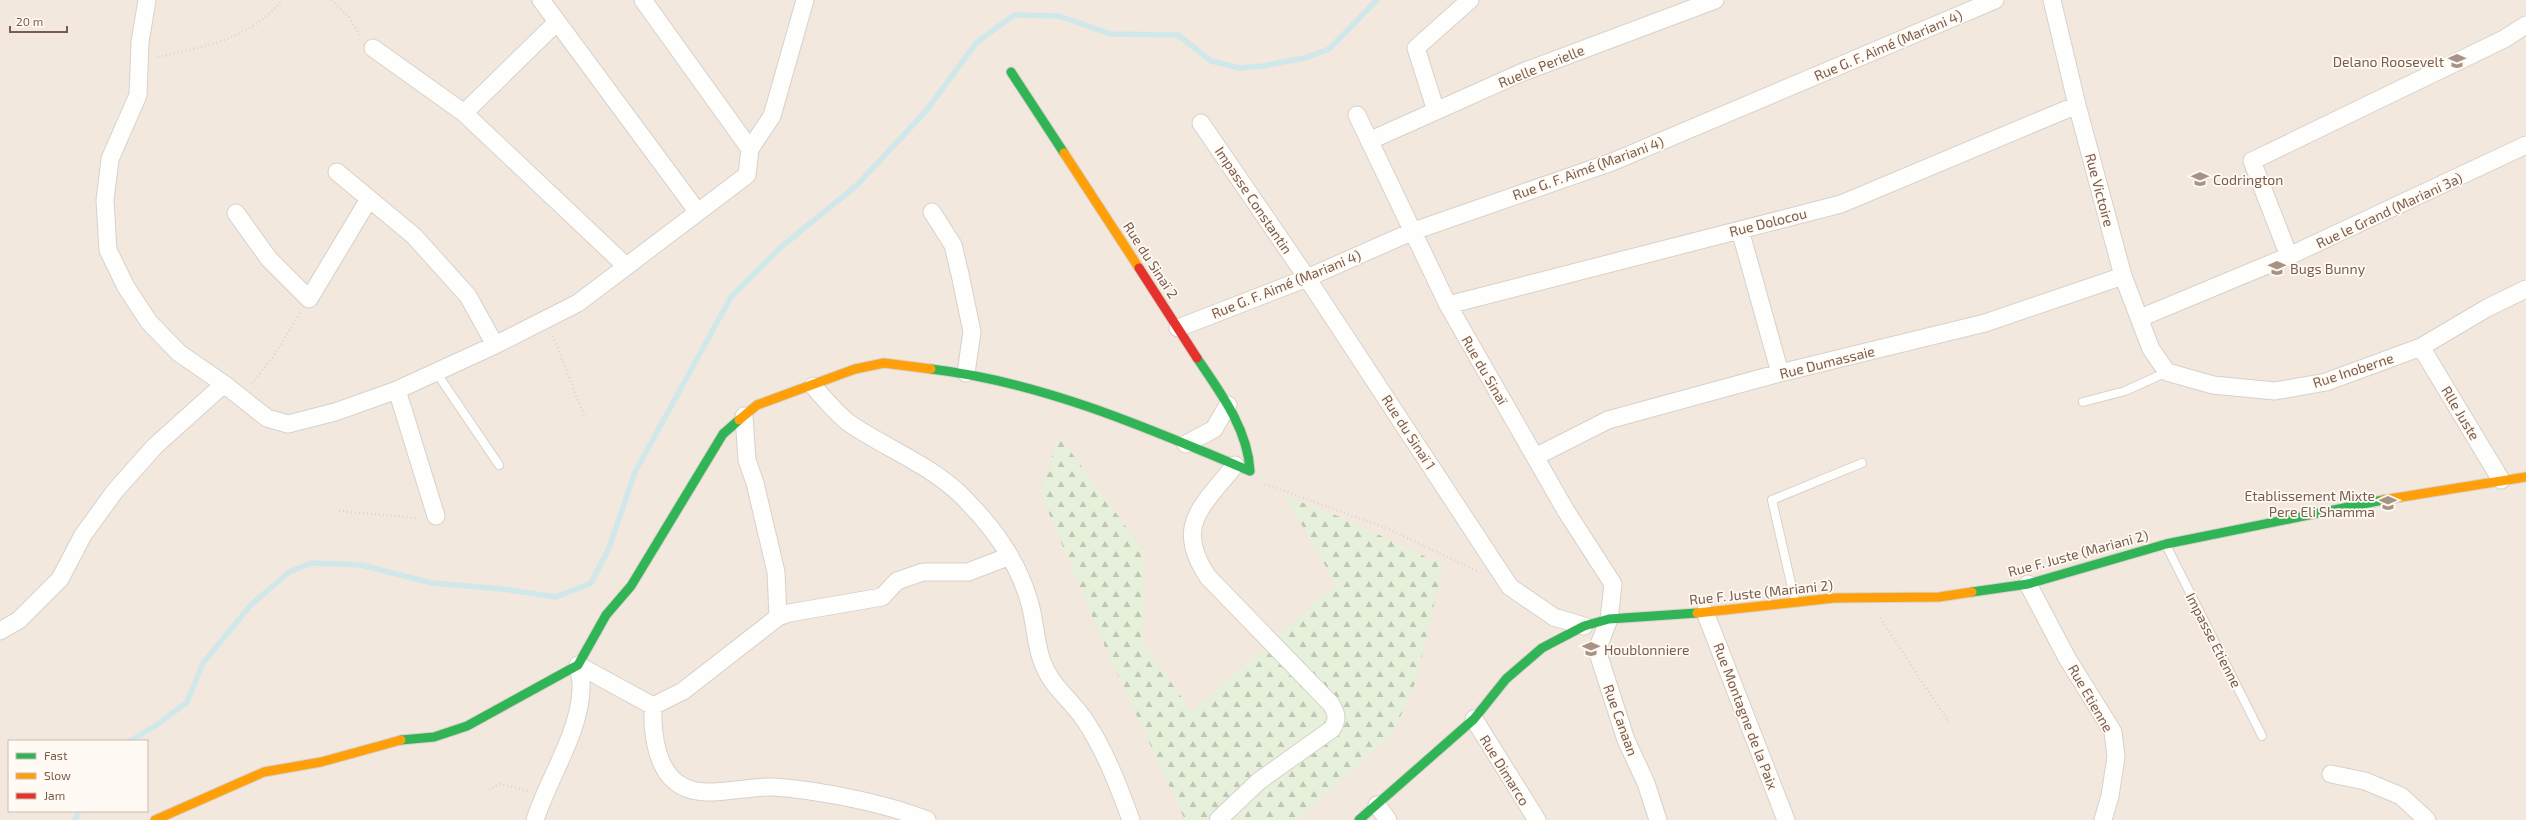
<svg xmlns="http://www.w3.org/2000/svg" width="2526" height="820" font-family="'Exo 2',sans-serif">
  <defs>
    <pattern id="forest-firs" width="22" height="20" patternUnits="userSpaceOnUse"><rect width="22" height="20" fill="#e7f0db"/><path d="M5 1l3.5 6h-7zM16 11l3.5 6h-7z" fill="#c0c6b4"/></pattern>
  </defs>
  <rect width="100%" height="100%" fill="#f9f5f0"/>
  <path fill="#f2e8de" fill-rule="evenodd" d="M0,0H2526V820H0ZM9,741H147V811H9Z"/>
  <path fill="url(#forest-firs)" d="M1059,436L1144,551L1143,643L1192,712L1336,584L1285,496L1343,518L1443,565L1416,681L1393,733L1297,820H1185L1105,647L1040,492Z"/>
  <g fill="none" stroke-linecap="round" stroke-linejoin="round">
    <path stroke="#d0e8ea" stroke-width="5.5" d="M130,741L155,726L187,702L203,663L250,606L289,572L312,563L361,565L432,583L503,589L556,597L591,583L609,548L635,472L731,297L780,248L857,185L926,111L976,43L1014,15L1059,16L1111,34L1178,35L1211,61L1240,68L1263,66L1305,58L1329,49L1377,0
      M75,820L79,811"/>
    <g stroke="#d7d1cb" stroke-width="10">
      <path id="lane" d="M436,372L499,465
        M2083,402L2125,391L2167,372
        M2166,545L2262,736
        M1795,601L1772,500L1862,463"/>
    </g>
    <g stroke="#d7d1cb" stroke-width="19">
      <path id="street" d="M147,0L140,42L138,95L110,159L105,200L108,250L126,287L149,322L179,353L224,384L267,418L288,424L335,412L397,390L495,345L578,303L747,175L750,149L772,116L805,0
        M541,0L697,211
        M643,0L750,149
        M2052,0L2077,105L2123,276L2151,349L2167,372L2213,385L2275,391L2326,382L2421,347L2487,308L2526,289
        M373,48L464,113L557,22
        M1436,111L1416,48L1470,0
        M464,113L626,266
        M1357,115L1448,305L1566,511L1613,584L1609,619L1597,650L1626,740L1646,783L1658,820
        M1201,123L1307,278L1510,587L1554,617L1584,626
        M1371,140L1523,72L1715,0
        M337,172L414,236L468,296L495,345
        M932,212L953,245L960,274L972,332L966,373
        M236,213L269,259L309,299L369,199
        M1740,230L1780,373
        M2289,256L2252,161L2504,39L2526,25
        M1448,305L1841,204L2077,105
        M2140,318L2289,256L2526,145
        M1178,328L1307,278L1411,232L1612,162L1995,0
        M2421,347L2501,480
        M813,386C824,398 836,413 849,423C885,448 929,464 961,495C992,526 1018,560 1030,604C1037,630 1035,655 1051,679C1060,693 1074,704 1084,719C1105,750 1118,785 1131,820
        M397,390L436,516
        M744,416L747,460L755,483L776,572L778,617
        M1186,444L1214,429L1228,405
        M1535,457L1608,420L1780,373L1985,323L2123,276
        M2028,584L2067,658L2113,732L2116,757L2110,796L2103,820
        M1705,612L1786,820
        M0,631L19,620L60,579L83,535L115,491L155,446L224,384
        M578,665L653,706
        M653,706L683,691L778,617L789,613L882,597L897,581L923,572H968L1010,556
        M653,706C652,733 656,776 686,788C709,798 747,786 773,787C818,790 885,803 927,820
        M1474,719L1537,820
        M2331,774L2365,781L2401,796L2427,820
        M1377,805L1388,820
        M535,820C548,779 580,732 581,689C582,681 579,673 578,665
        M1218,820L1259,781L1332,729C1338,719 1337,714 1331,704L1208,577C1173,525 1203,506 1235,465"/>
    </g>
    <g stroke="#d9d2cb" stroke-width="11">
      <path id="fast" d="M1011,72L1064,153
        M931,369C1042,382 1148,428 1250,471C1248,429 1220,392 1197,358
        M1972,592L2028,584L2166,544L2383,500
        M401,740L434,737L467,726L578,665L606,615L631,586L723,434L739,420
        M1359,820L1474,719L1506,679L1542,648L1584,626L1609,619L1697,613"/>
    </g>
    <g stroke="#d9d2cb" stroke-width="11">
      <path id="slow" d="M1064,153L1139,268
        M739,420L757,405L855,369L884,363L931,369
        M2383,500L2526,477
        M1697,613L1834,598L1939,597L1972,592
        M155,820L264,772L321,762L401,740"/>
    </g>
    <g stroke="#d9d2cb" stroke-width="11">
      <path id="jam" d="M1139,268L1197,358"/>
    </g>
    <path stroke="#dcd5d0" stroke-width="2.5" stroke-dasharray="1 3" stroke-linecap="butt" d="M332,0L349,17L361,37
      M158,57C206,46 249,40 282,0
      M553,336L585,418
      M252,383L273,357L300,313
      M1265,484L1386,528L1477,571
      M339,511L417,518
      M1880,618L1950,724
      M489,790L500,784L528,791"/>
    <use href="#lane" stroke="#fefefd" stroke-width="8"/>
    <use href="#street" stroke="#fefefd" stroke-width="17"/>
    <use href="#fast" stroke="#30b455" stroke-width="9"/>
    <use href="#slow" stroke="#ff9f0a" stroke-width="9"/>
    <use href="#jam" stroke="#e5322d" stroke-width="9"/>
  </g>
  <defs>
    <g id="school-bare" transform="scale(1.38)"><path d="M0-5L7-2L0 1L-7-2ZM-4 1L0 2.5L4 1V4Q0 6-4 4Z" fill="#a69286" stroke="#fffaf3" stroke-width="2.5" paint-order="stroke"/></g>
  </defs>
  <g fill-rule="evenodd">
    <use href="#school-bare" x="2457" y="61"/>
    <use href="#school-bare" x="2200" y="179"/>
    <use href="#school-bare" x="2277" y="268"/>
    <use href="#school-bare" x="2388" y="503"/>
    <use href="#school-bare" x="1591" y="649"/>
  </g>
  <g text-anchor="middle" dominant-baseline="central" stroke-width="3.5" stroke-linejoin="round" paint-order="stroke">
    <g font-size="14" fill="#7a5c4d" stroke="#fffaf3">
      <text transform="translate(1888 45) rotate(-23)">Rue G. F. Aimé (Mariani 4)</text>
      <text transform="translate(1541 66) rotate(-22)">Ruelle Perielle</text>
      <text transform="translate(1588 168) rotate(-20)">Rue G. F. Aimé (Mariani 4)</text>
      <text transform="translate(2100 190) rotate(75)">Rue Victoire</text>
      <text transform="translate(1254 200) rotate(56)">Impasse Constantin</text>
      <text transform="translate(2389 210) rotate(-25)">Rue le Grand (Mariani 3a)</text>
      <text transform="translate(1768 222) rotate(-14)">Rue Dolocou</text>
      <text transform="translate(1151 260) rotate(57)">Rue du Sinaï 2</text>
      <text transform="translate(1286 284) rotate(-22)">Rue G. F. Aimé (Mariani 4)</text>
      <text transform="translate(1827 362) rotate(-14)">Rue Dumassaie</text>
      <text transform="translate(1485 370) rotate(60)">Rue du Sinaï</text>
      <text transform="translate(2353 370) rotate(-18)">Rue Inoberne</text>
      <text transform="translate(2461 413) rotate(59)">Rlle Juste</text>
      <text transform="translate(1409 432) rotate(57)">Rue du Sinaï 1</text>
      <text transform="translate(2078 553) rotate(-15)">Rue F. Juste (Mariani 2)</text>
      <text transform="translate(1761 592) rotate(-6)">Rue F. Juste (Mariani 2)</text>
      <text transform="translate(2214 640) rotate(63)">Impasse Etienne</text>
      <text transform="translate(2091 698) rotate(60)">Rue Etienne</text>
      <text transform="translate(1746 716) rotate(69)">Rue Montagne de la Paix</text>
      <text transform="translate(1621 720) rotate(70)">Rue Canaan</text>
      <text transform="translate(1505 770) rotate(58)">Rue Dimarco</text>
    </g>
    <g font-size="14" fill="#7a5c4d" stroke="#fffaf3" text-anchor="start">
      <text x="2444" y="61" text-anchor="end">Delano Roosevelt</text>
      <text x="2213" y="179">Codrington</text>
      <text x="2290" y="268">Bugs Bunny</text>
      <text x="2375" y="495" text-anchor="end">Etablissement Mixte<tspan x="2375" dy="16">Pere Eli Shamma</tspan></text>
      <text x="1604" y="649">Houblonniere</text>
    </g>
  </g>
  <rect x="8" y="740" width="140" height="72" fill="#fffaf3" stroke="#cabbb1"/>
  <rect x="16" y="753" width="20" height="6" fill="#30b455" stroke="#cabbb1"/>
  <text x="44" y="760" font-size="12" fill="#7a5c4d">Fast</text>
  <rect x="16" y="773" width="20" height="6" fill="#ff9f0a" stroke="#cabbb1"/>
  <text x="44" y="780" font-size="12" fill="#7a5c4d">Slow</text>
  <rect x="16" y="793" width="20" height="6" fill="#e5322d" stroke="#cabbb1"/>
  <text x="44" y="800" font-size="12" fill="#7a5c4d">Jam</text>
  <path d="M10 26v6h57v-6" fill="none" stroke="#7a5c4d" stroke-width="2"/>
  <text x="16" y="26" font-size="12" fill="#7a5c4d" stroke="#fffaf3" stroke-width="3" paint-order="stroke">20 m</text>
</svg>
